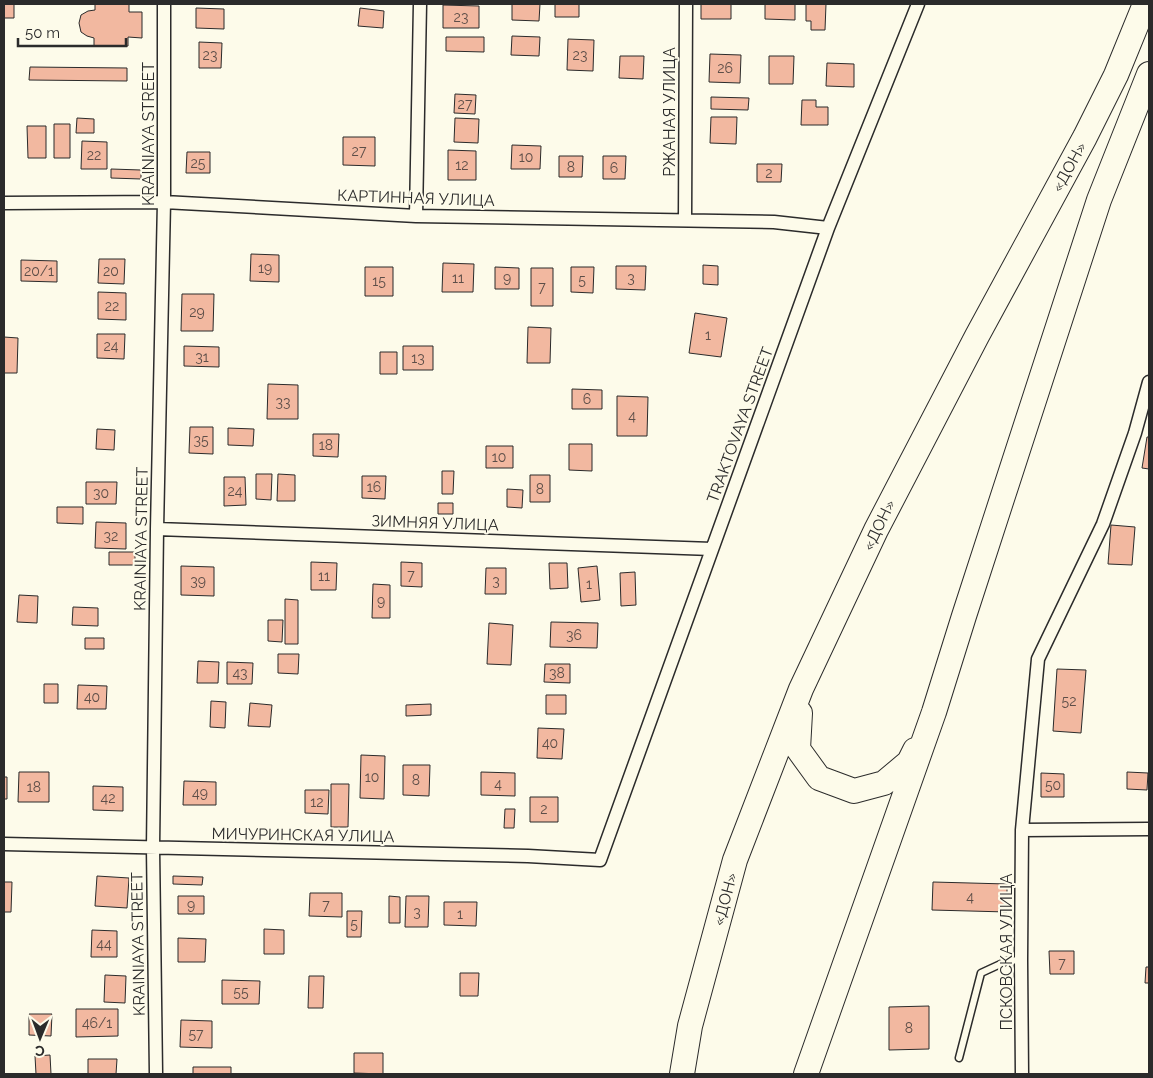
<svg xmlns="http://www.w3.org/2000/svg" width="1153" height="1078" font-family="Raleway,sans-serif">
  <rect width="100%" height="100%" fill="#fdfbea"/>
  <path fill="#f2b8a0" stroke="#2b2b2b" d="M4,4H14V18H4Z
    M95,4H129V12H142V38L128,37V46H94V38L87,36L81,32L79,23L81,15L88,11L95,10Z
    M512,4H540L539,21L512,20Z
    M555,4H579V17H555Z
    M701,4H731V19H701Z
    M765,4H795V20L765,19Z
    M806,4H826L825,30H811V21H806Z
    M443,5L479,6V28H443Z
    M196,8L224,9V29L196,28Z
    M360,8L384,11L383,28L358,26Z
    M512,36L540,37L539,56L511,55Z
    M446,37H484V52L446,51Z
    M568,39L594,40L593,71L567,70Z
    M199,42L222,43L221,68H199Z
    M710,54L741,55L740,83L709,82Z
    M620,56H644L643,79L619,78Z
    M769,56H794L793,84H769Z
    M827,63L854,64V87L826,86Z
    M30,67L127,68V81L29,80Z
    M455,94L476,95L475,114L454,113Z
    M711,97L749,98L748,110L711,109Z
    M802,100H816V107H828V125H801Z
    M711,117H737L736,144L710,143Z
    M77,118L94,119V133H76Z
    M455,118L479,119L478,143L454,142Z
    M54,124H70V158H54Z
    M27,126H46V158H28Z
    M343,137H375V166L343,165Z
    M82,141L107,142V169H81Z
    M512,145L541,146L540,169H511Z
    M448,150L476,151V180H448Z
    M187,152H210V173H186Z
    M559,156H583L582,177H559Z
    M603,156H626L625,179H603Z
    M757,164H782L781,182H757Z
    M111,169L141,170V179L111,178Z
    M251,254L279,255V282L250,281Z
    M99,259H125L124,284L98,283Z
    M21,260L57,261V282L21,281Z
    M443,263L474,264L473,292H442Z
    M703,265L718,266V285L703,284Z
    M616,266H646L645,290L616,289Z
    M365,267H393V296H365Z
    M495,267L519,268V289H495Z
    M571,267H594L593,293L571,292Z
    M531,268H553V306H531Z
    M98,292L126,293V320L98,319Z
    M182,294H214L213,331H181Z
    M695,313L727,318L721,357L689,353Z
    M528,327L551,328L550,363H527Z
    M97,334H125L124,359L97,358Z
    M4,337L18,338L17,373H4Z
    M184,346L219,347V367L184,366Z
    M403,346H433V370H403Z
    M380,352H397V374H380Z
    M268,384L298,385V419H267Z
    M572,389L602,390V409H572Z
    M617,396L648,397L647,436H617Z
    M190,427H213V454L189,453Z
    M228,428L254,429L253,446L228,445Z
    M97,429L115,430L114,450L96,449Z
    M313,434H339L338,457L313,456Z
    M1147,437H1149V469L1142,468Z
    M569,444H592V471L569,470Z
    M486,446H513V468H486Z
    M442,471H454L453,494H442Z
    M256,474H272L271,500L256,499Z
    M278,474L295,475V501H277Z
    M530,475H550V502H530Z
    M362,476H386L385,499L362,498Z
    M224,477H245L246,505L224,506Z
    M86,482H117L116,504H86Z
    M507,489L523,490L522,508L507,507Z
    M438,503H453V514H438Z
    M57,507H83V524L57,523Z
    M96,522L126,523V549L95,548Z
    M1111,525L1135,527L1132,565L1108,564Z
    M109,552H135V565H109Z
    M311,562L337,563L336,590H311Z
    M401,562L422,563V587L401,586Z
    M549,563H567L568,588L550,589Z
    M181,566L214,567V596L181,595Z
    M597,566L600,600L581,602L578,568Z
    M486,568H506V594H485Z
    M635,572L636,605L621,606L620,573Z
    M373,584L390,585V618H372Z
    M19,595L38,596L37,623L17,622Z
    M285,599L298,600V644H285Z
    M73,607L98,608V626L72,625Z
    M268,620H283L282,642L268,641Z
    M551,622L598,623L597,648L550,647Z
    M489,623L513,625L511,665L487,664Z
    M85,638H104V649H85Z
    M278,654H299L298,674L278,673Z
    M198,661L219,662L218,683H197Z
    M227,662L253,663L252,684H227Z
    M545,664H570V683L544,682Z
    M1057,669L1086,670L1081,733L1053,731Z
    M44,684H58V703H44Z
    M78,685L107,686L106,709H77Z
    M546,695H566V714H546Z
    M211,701L226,702L225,728L210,727Z
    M250,703L272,705L270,727L248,726Z
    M431,704V715L406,716V705Z
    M538,728L564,729L562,759L537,758Z
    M361,755L385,756L384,799L360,798Z
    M403,765H430L429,796L403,795Z
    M19,772H49V802H18Z
    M481,772L515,773V796L481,795Z
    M1127,772L1148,773L1147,790L1127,789Z
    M1041,773L1064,774V797H1041Z
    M4,777H7V799H4Z
    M184,781L216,782V805H183Z
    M331,784H349L348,827H331Z
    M93,786L123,787V811L93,810Z
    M305,790H329L328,814L305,813Z
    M530,797H558V822H530Z
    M505,809H515L514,828H504Z
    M97,876L129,878L127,908L95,906Z
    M173,876L203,877L202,885L173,884Z
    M4,882H12L11,912H4Z
    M933,882L1007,884V912L932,910Z
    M310,893H342V917L309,916Z
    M178,896H204V914H178Z
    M389,896L400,897V923H389Z
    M406,896H429L428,927H405Z
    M444,902H477L476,926L444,925Z
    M347,911H362L361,937H347Z
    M264,929L284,930V954H264Z
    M92,930L117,931V957H91Z
    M178,938L206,939L205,962H178Z
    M1049,951H1074V974H1050Z
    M1146,967H1149V983H1145Z
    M460,973H479L478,996H460Z
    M105,975L126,976L125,1003L104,1002Z
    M309,976H324L323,1008H308Z
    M222,980L260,981L259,1004H222Z
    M929,1006V1049L889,1050V1007Z
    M76,1009H118V1036L76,1037Z
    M29,1014H52L51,1036L29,1035Z
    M181,1020L212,1021V1048L180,1047Z
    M354,1053H383V1074L354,1073Z
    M50,1055L51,1074H36L35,1056Z
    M88,1059H117L116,1074H88Z
    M193,1067H231V1074H193Z"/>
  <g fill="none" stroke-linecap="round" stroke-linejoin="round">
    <g stroke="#2b2b2b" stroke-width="9">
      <path id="lane" d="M959,1058L981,973L1007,961L1021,960"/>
    </g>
    <g stroke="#2b2b2b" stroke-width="15">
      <path id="street" d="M4,203L164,202L416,216L774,222L828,228
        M416,216L420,4
        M685,220L686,4
        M157,529L712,549
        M1022,830L1149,829
        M4,844L528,856L600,860L828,228L918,4
        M156,1074L153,848L157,529L164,202V4
        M1022,1074L1021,960L1022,830L1038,659L1103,524L1135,433L1149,382"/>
    </g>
    <g stroke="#2b2b2b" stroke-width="26">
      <path id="highway" d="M800,713L798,749L819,778L854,791L884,783L909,762L915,750
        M682,1074L690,1026L735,860L801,689L876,530L977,336L1085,137L1116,75L1145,4
        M806,1074L934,712L964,616L1099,200L1149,74"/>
    </g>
    <use href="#lane" stroke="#fdfbea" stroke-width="6"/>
    <use href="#street" stroke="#fdfbea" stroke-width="12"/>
    <use href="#highway" stroke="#fdfbea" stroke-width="24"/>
  </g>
  <g text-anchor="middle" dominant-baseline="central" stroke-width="4" stroke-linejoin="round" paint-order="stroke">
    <g font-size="14" fill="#5d4e48">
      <text x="461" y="17">23</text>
      <text x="210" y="55">23</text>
      <text x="580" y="55">23</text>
      <text x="725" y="68">26</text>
      <text x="465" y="104">27</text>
      <text x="359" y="151">27</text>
      <text x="94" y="155">22</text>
      <text x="526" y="157">10</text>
      <text x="198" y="163">25</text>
      <text x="462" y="165">12</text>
      <text x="571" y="167">8</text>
      <text x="614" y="168">6</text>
      <text x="769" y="173">2</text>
      <text x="265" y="268">19</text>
      <text x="39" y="271">20/1</text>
      <text x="111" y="271">20</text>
      <text x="458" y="278">11</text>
      <text x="507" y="278">9</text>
      <text x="631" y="278">3</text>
      <text x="582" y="280">5</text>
      <text x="379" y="281">15</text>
      <text x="542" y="287">7</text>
      <text x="112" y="306">22</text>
      <text x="197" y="312">29</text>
      <text x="708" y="335">1</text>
      <text x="111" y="346">24</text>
      <text x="202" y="357">31</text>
      <text x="418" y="358">13</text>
      <text x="587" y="399">6</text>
      <text x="283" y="402">33</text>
      <text x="632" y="416">4</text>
      <text x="201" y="440">35</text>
      <text x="326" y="445">18</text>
      <text x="499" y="457">10</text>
      <text x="374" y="487">16</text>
      <text x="540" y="489">8</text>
      <text x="235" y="491">24</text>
      <text x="101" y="493">30</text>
      <text x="111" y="536">32</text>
      <text x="411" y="575">7</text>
      <text x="324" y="576">11</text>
      <text x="198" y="581">39</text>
      <text x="496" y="581">3</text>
      <text x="589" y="584">1</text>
      <text x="381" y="601">9</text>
      <text x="574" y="635">36</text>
      <text x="240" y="673">43</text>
      <text x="557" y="673">38</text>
      <text x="92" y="697">40</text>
      <text x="1069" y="701">52</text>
      <text x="550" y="743">40</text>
      <text x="372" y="777">10</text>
      <text x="416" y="780">8</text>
      <text x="498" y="784">4</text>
      <text x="1053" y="785">50</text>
      <text x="34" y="787">18</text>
      <text x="200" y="793">49</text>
      <text x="108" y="798">42</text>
      <text x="317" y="802">12</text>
      <text x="544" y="809">2</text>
      <text x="970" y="897">4</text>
      <text x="191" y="905">9</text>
      <text x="326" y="905">7</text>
      <text x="417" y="912">3</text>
      <text x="460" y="914">1</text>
      <text x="354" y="924">5</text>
      <text x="104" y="944">44</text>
      <text x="1062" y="963">7</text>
      <text x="241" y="992">55</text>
      <text x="97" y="1023">46/1</text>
      <text x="909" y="1028">8</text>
      <text x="196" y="1034">57</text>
    </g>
    <g font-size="16" fill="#2b2b2b" stroke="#fdfbea">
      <text transform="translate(669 112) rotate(-90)">РЖАНАЯ УЛИЦА</text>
      <text transform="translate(148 134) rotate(-90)">KRAINIAYA STREET</text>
      <text transform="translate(1069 167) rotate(-61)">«ДОН»</text>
      <text transform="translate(416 198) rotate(2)">КАРТИННАЯ УЛИЦА</text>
      <text transform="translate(740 425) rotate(-70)">TRAKTOVAYA STREET</text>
      <text transform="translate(435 523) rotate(2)">ЗИМНЯЯ УЛИЦА</text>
      <text transform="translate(879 525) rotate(-64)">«ДОН»</text>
      <text transform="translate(141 539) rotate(-89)">KRAINIAYA STREET</text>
      <text transform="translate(303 835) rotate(1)">МИЧУРИНСКАЯ УЛИЦА</text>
      <text transform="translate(725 899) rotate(-75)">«ДОН»</text>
      <text transform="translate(138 944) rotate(-91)">KRAINIAYA STREET</text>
      <text transform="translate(1006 952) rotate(-90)">ПСКОВСКАЯ УЛИЦА</text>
    </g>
  </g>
  <rect width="1153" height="1078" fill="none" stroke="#2b2b2b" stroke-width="10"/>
  <g transform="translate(40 1038) rotate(181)" stroke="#fdfbea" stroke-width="4" paint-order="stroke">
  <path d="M0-4L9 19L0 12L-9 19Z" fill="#2b2b2b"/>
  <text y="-8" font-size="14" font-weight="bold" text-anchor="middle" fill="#2b2b2b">С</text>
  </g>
  <path d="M18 38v8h108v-8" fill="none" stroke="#2b2b2b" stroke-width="2.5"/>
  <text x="25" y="38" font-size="15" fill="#2b2b2b" stroke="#fdfbea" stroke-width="4" paint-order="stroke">50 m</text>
</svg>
